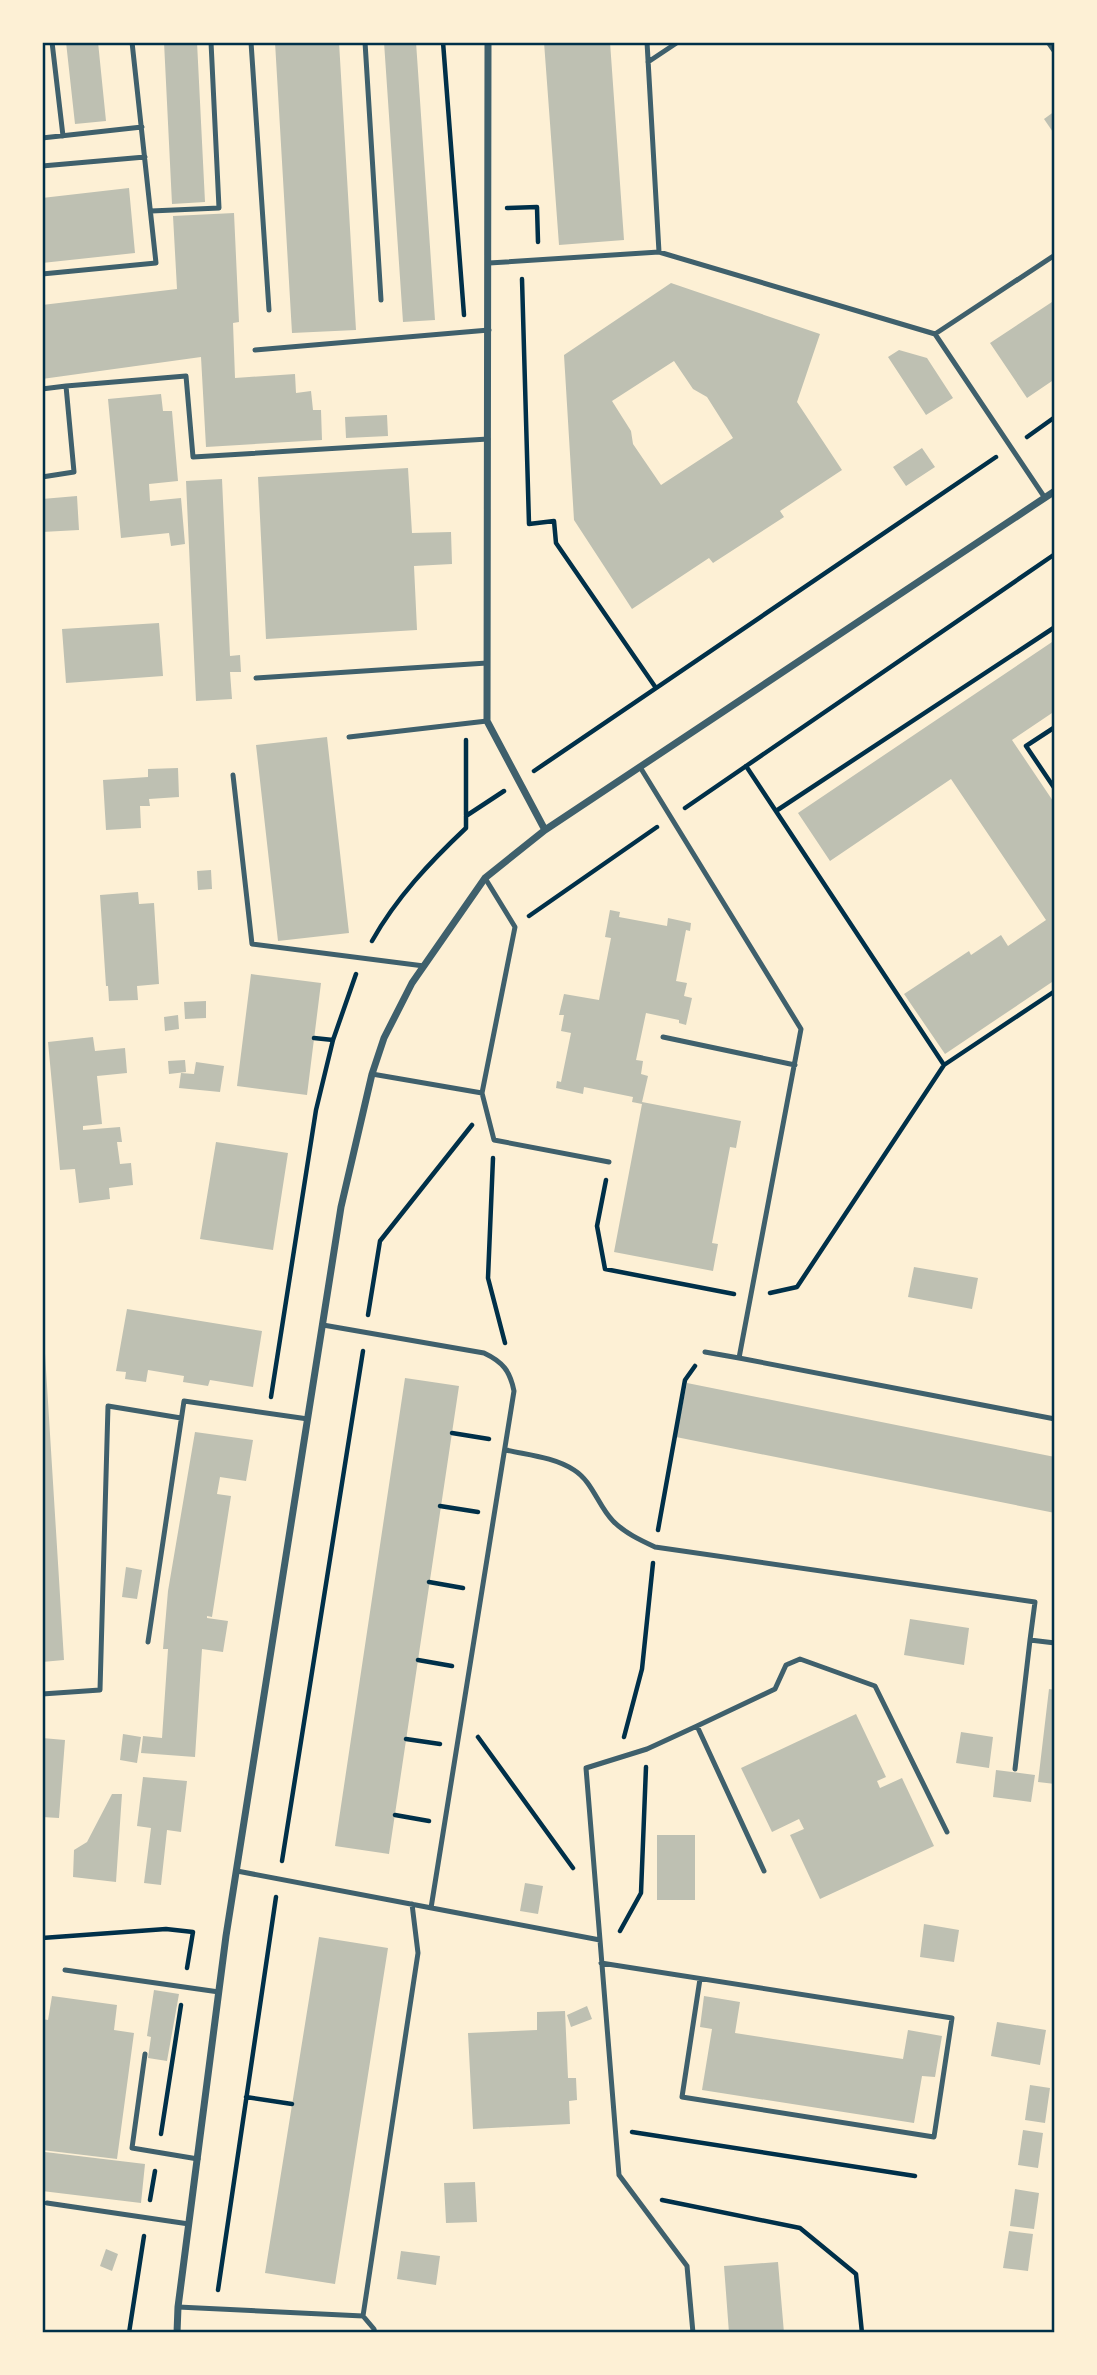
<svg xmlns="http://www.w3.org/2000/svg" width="1097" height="2375" font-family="'IBM Plex Sans',sans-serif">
  <rect width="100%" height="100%" fill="#fdf0d5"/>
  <path fill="#bec0b2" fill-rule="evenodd" d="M66,42H98L106,121L75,124Z
    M164,42H197L205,202L172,204Z
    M275,42H339L356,330L292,333Z
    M384,42H416L435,320L403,322Z
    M544,42H610L624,240L559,245Z
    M1055,111V135L1044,119Z
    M129,188L135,253L42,263V198Z
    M234,213L239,322L233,323L235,378L295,374L296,393L311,391L313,410H321L322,440L206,447L201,357L42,379V305L177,289L173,216Z
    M671,283L820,334L797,402L842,470L780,511L784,517L713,563L709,558L632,609L574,520L564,355ZM674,361L693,389L707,397L733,438L661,485L633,444L631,431L612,401Z
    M1055,300V379L1027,398L990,343Z
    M899,350L927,358L953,398L926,415L888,357Z
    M161,394L163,411H172L178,481L149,484L150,501L181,498L185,544L171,546L169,533L121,538L108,399Z
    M387,415L388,436L346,438L345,417Z
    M922,448L935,467L906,486L893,467Z
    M408,468L412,533L451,532L452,564L414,566L417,630L266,639L258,477Z
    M222,479L230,656L240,655L241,672H230L232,699L196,701L186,481Z
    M77,496L79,530L42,532V499Z
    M159,623L163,676L66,683L62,629Z
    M1055,640V711L1012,740L1055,804V980L945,1054L904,994L969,951L971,955L1001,935L1008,946L1046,920L951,779L830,861L798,813Z
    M327,737L349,933L278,941L256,745Z
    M178,768L179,797L149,799L150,806H140L141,828L106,830L103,780L148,777V769Z
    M211,870L212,889L198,890L197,871Z
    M138,892L139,904L154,903L159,984L137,986L138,1000L109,1001L108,986H106L100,895Z
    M610,910L620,912L619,917L667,926L668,918L691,923L690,931L686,930L676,981L687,983L684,996L692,998L686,1025L679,1023V1020L646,1013L636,1060L643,1061L641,1074L648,1076L642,1102L741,1121L736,1148L730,1147L712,1243L718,1244L713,1271L614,1252L642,1104L632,1102L633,1097L584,1087L583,1094L556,1088L557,1081L561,1082L571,1033L561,1031L564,1015H559L564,994L599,1000L611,938L605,937Z
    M251,974L321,983L307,1095L237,1086Z
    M206,1001V1018L185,1019L184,1002Z
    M178,1015L179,1029L165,1031L164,1017Z
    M93,1037L95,1051L125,1048L127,1073L97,1076L102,1124L83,1126V1130L120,1127L122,1142H117L120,1164L131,1163L133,1185L109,1188L110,1199L79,1203L75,1169L60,1170L48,1042Z
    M185,1060L186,1072L169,1074L168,1061Z
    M196,1062L224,1066L220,1092L179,1088L181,1073L194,1074Z
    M216,1142L288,1153L273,1250L200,1239Z
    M914,1267L978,1278L972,1309L908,1297Z
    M127,1309L262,1331L253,1387L210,1380L208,1386L183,1382L184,1376L148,1370L146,1382L125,1379L126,1372L116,1371Z
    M42,1337H44L64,1660L42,1662Z
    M405,1378L459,1386L389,1854L335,1846Z
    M687,1383L1055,1457V1513L676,1437Z
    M195,1432L253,1440L246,1481L220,1477L217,1494L231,1496L212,1617L207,1616V1618L228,1621L223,1652L202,1649L195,1757L141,1753L143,1736L162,1738L168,1649H163L168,1591Z
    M126,1567L142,1570L137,1599L122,1597Z
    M910,1619L969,1628L964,1665L904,1655Z
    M1049,1689L1055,1690V1784L1038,1782Z
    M856,1714L886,1777L877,1781L880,1788L902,1778L934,1846L820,1899L790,1835L804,1829L799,1819L772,1832L741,1768Z
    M961,1732L993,1737L989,1768L956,1763Z
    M123,1734L141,1737L137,1763L120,1760Z
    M42,1738L65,1740L59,1818L42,1817Z
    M996,1770L1035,1775L1031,1802L993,1797Z
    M143,1777L187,1781L181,1832L167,1830L161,1885L144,1883L151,1828L137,1826Z
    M112,1794H122L116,1882L73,1877L74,1850L87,1842Z
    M657,1835H695V1900H657Z
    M525,1883L543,1886L538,1914L520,1911Z
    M924,1924L959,1930L954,1962L920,1957Z
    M319,1937L388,1948L335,2284L265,2273Z
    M154,1990L179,1994L167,2061L148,2058L151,2037L147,2036Z
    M52,1996L117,2005L114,2030L134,2033L117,2159L42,2150V2019L48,2020Z
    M704,1996L740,2002L735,2033L903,2059L908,2030L942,2036L935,2077L922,2076L914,2123L702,2090L712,2029L700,2027Z
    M587,2006L592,2019L571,2027L567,2015Z
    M565,2011L568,2078H576L577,2100L569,2101L570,2124L473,2129L468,2033L537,2030V2012Z
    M997,2022L1046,2030L1040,2065L991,2056Z
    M1030,2085L1050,2088L1045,2123L1025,2120Z
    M1023,2130L1043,2133L1038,2168L1018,2165Z
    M45,2152L145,2164L141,2203L42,2191Z
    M475,2182L477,2222L446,2223L444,2183Z
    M1015,2189L1039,2193L1034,2229L1010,2226Z
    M1009,2231L1033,2234L1028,2271L1003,2268Z
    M106,2249L118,2254L112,2271L100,2266Z
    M401,2251L440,2256L436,2285L397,2279Z
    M778,2262L784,2333H729L724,2266Z"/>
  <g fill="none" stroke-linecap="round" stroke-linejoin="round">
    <path stroke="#003049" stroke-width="4.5" d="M443,42L464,315
      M507,208L537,207L538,242
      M522,279L529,524L554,521L556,543L656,688
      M1027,437L1055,417
      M1055,727L1026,746L1055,789
      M466,740V815
      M746,766L944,1065L1055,991
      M534,771L996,457
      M685,808L1055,554
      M776,811L1055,627
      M529,916L657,827
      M372,941C396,898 430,862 466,828V816L504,791
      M314,1038L333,1040
      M493,1158L488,1278L505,1343
      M606,1180L597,1226L605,1269L734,1294
      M770,1293L797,1287L944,1065
      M368,1315L380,1241L472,1125
      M271,1397L316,1110L333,1040L356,974
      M452,1433L489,1439
      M440,1506L478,1512
      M658,1530L685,1380L695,1366
      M429,1582L463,1588
      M418,1660L452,1666
      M478,1737L573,1868
      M624,1737L642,1669L653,1563
      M406,1739L440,1744
      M395,1815L429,1821
      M282,1861L363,1351
      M620,1931L641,1893L646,1767
      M42,1938L166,1929L193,1932L187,1968
      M246,2097L292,2104
      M632,2132L915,2176
      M161,2134L181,2005
      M150,2200L155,2171
      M662,2200L800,2228L856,2274L862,2333
      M218,2290L276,1897
      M129,2333L144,2236"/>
    <path stroke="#3f606c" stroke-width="5" d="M52,42L63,136
      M251,42L269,310
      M365,42L381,300
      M1048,42L1055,52
      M648,62L678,42
      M42,138L142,127
      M42,166L145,157
      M151,211L219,208L211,42
      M659,252L935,334L1045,498
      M489,263L659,252L647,42
      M42,274L156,263L132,42
      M935,334L1055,255
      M255,350L489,330
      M42,389L66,386
      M42,477L74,472L66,386L186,376L193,457L488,439
      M256,678L487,663
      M349,737L487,721
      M640,767L801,1029L739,1358L1055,1419
      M233,775L252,944L424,966
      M663,1037L795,1065
      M372,1074L482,1093L515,927L485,878
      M482,1093L494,1140L609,1162
      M323,1325L484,1353C503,1362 510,1371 514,1391L431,1908
      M705,1352L739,1358
      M506,1450C528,1455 554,1457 574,1470C593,1482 598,1506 613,1521C625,1533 640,1540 655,1547L1035,1602L1030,1640L1055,1643
      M148,1642L184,1401L308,1419
      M42,1694L100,1690L108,1406L181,1418
      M697,1726L775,1689L786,1665L800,1659L875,1686L947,1832
      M1015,1769L1030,1640
      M237,1871L600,1940L619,2175L687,2266L693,2333
      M600,1940L586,1768L647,1749L697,1726L764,1871
      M601,1963L952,2018L934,2137L682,2097L700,1979
      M65,1970L219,1992
      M145,2054L132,2148L198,2159
      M47,2203L189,2224
      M178,2307L363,2316L418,1953L412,1904
      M363,2316L374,2329L375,2333"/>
    <path stroke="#3f606c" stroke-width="7" d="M488,42L487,721L545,830
      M177,2333L178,2307L226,1936L341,1207L372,1074L384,1038L412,983L485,878L545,830L1055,491"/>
  </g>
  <rect width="1097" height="2375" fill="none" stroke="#fdf0d5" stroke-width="88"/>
  <rect x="44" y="44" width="1009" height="2287" fill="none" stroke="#003049" stroke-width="2.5"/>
</svg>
